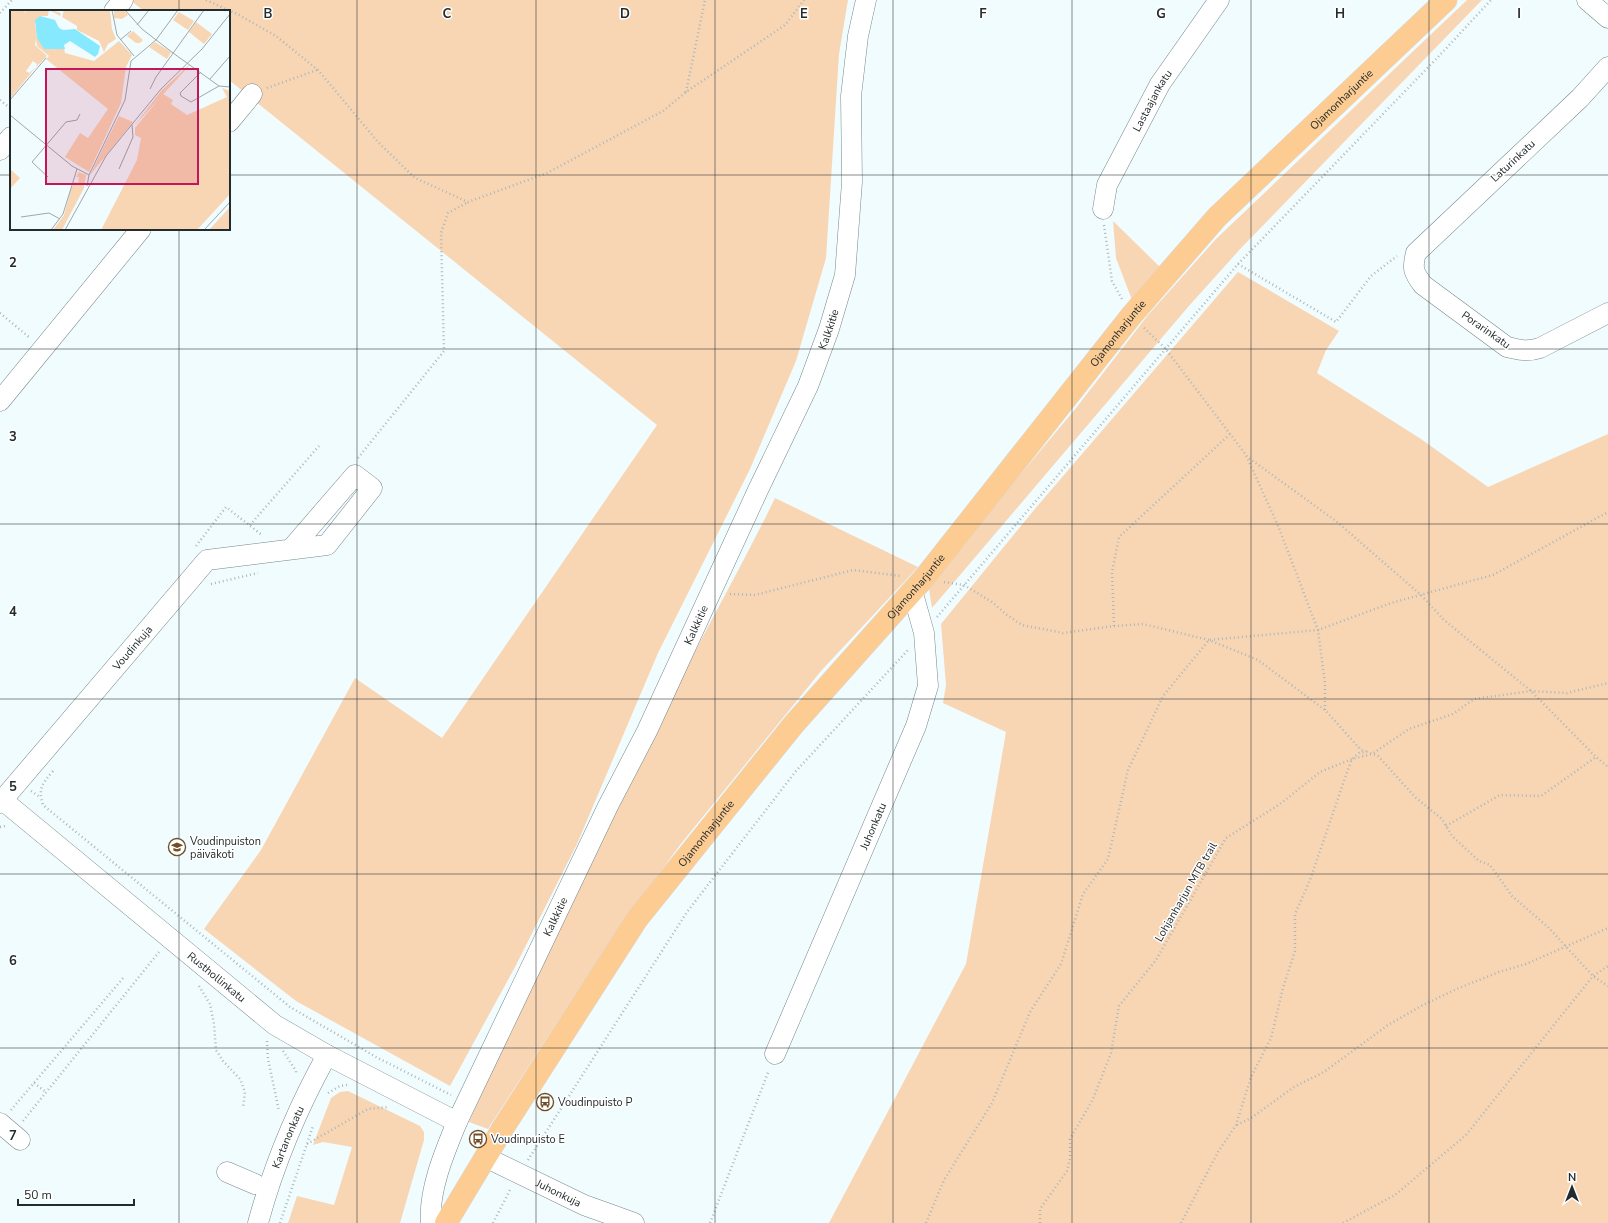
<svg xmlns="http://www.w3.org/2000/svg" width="1608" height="1223" font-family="'Nunito Sans',sans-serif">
  <rect width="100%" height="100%" fill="#f1fcfe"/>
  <path fill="#f8d6b4" d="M130,0H848L839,54L826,258L796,361L750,469L658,653L577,844L515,967L450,1086L296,1001L204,929L261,850L355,678L442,738L657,425L229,80V11H144Z
    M1467,0H1482L1242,247L1188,307L932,608L929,589L938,573L1076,408L1148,315L1216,239Z
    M1113,221L1161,268L1132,300L1116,258Z
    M1238,272L1339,331L1326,350L1317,373L1421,439L1488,487L1608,434V1223H829L966,964L1006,732L943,703L946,685L941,624L1034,510Z
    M775,498L918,567L821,671L680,845L610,941L488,1129L469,1122C536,971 609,823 683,675C713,616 746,558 775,498Z
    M348,1091L420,1126L424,1132V1140L400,1223H288L297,1196L334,1205L352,1147L323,1142L313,1145L331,1098L340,1092Z"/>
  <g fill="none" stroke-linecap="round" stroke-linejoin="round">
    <g stroke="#77878b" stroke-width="21">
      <g id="minor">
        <path d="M1587,0L1608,18"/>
        <path d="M114,11L123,0"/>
        <path d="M1608,67L1580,98L1416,253C1412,268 1413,272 1423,285L1507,347C1519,350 1528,352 1540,348L1608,313"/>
        <path d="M229,122L252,94"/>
        <path d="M0,150L11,137"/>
        <path id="s1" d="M1103,209L1107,185L1160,84L1219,0"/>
        <path d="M0,401L141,229"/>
        <path id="s2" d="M0,798L275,1025L327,1055L457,1122"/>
        <path id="s3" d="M0,803L207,560L327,545L372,488L355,475L291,549"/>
        <path id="s4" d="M775,1054L916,726L928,686L924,633L912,590"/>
        <path d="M0,1123L20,1140"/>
        <path id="s5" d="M485,1157L584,1205L634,1223"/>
        <path d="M227,1172L255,1184"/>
        <path id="s6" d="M258,1223C274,1164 297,1109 327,1055"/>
        <path id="s7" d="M431,1223C428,1191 445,1151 457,1122L608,806L647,731L758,490L808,386L829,329L845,275L852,182L851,96L858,36L866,0"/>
      </g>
    </g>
    <g stroke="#d8d9d9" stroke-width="23">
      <g id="major">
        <path id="s8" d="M446,1223L503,1128L637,919L794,724L925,577L1131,316L1217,217L1446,0"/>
      </g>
    </g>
    <path stroke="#adb7b8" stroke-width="2.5" stroke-dasharray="1 3" stroke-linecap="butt" d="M206,0L239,15L276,36L318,70L378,142L415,178L468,202L547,173L663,111L686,92L785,25L804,0
      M0,13L12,0
      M267,88L317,70
      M686,92L705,0
      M0,100L11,109
      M1104,225L1112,281L1122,299
      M1238,264L1336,322L1371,276L1397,256
      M0,313L30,338
      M1144,328L1165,348L1246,455L1279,528L1318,630L1325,684V710
      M1246,456L1336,521L1421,595L1444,620L1531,691L1596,757
      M358,458L444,351L441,233L448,213L468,202
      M250,525L319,446
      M196,546L226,507L262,535
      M944,582L964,585L992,602L1007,615L1022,625L1063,633L1114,626L1143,624L1209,640L1258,660L1325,710L1361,750L1366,751
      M211,584L258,573
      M730,594L755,595L853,570L901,576
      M937,617L1238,264L1440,55L1491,0
      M1114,626L1112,572L1119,537L1230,434
      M53,771C42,784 38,788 43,805L290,1007L376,1057L451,1095
      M31,791L40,797
      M1446,826L1500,795L1541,796L1596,757L1608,767
      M0,827L6,826
      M199,986L210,1004L214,1024L216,1050L223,1061L240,1079L245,1092L243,1108
      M267,1041L268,1059L279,1111
      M283,1051L296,1071V1074
      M34,1083L46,1092
      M328,1093L340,1086L347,1085
      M11,1110L124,977
      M23,1121L159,952
      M1237,1125L1251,1118L1294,1087L1324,1072L1388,1025L1423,1005L1459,988L1499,972L1526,964L1608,928
      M307,1144L368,1109L389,1107
      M528,1160L687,912L796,771L908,650
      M280,1223L313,1126
      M493,1223L511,1188
      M710,1223L769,1070
      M926,1223L944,1180L992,1103L1030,1012L1061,964L1083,894L1108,859L1128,770L1163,696L1209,640L1318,630L1391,603L1493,575L1608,512
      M1040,1223V1209L1067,1171L1070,1158V1139L1093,1099L1111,1053L1119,1006L1156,960L1226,838L1280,804L1320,772L1352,759L1372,754L1409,729L1453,714L1474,699L1531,691L1567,693L1608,683
      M1181,1223L1218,1152L1236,1125L1251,1077L1271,1038L1283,988L1295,951V914L1310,880L1346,775L1352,759L1359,753L1367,752L1378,756L1416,798L1442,819L1452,836L1479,861L1490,865L1512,896L1548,927L1593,976L1608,986
      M1343,1223L1395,1195L1466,1135L1593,976L1608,966"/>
    <use href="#minor" stroke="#fff" stroke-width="20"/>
    <use href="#major" stroke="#fdcc93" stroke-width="22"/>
  </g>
  <path fill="none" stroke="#242b2c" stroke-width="1" stroke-opacity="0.55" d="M179,0V11M357,0V1223M536,0V1223M715,0V1223M893,0V1223M1072,0V1223M1251,0V1223M1429,0V1223M0,175H11M229,175H1608M179,229V1223M0,349H1608M0,524H1608M0,699H1608M0,874H1608M0,1048H1608"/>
  <defs>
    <g id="school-ring" transform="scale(0.9)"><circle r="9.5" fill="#fff" stroke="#704d26" stroke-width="1.5"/><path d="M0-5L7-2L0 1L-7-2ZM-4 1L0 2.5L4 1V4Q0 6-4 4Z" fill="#704d26"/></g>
    <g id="bus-ring" transform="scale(0.9)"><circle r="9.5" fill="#fff" stroke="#704d26" stroke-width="1.5"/><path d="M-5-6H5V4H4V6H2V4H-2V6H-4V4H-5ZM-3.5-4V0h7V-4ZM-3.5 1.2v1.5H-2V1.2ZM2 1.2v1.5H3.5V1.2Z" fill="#704d26"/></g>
  </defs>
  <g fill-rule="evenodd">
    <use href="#school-ring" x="177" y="847"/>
    <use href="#bus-ring" x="545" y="1102"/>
    <use href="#bus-ring" x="478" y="1139"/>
  </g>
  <g text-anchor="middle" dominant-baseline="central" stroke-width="3" stroke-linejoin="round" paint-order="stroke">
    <g font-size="11" fill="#242b2c" stroke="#fff">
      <text stroke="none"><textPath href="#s8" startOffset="1441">Ojamonharjuntie</textPath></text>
      <text stroke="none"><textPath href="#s1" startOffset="120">Lastaajankatu</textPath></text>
      <text transform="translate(1513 161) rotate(-43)">Laturinkatu</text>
      <text stroke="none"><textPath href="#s7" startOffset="981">Kalkkitie</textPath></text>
      <text transform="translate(1486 330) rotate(35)">Porarinkatu</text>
      <text stroke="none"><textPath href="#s8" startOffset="1117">Ojamonharjuntie</textPath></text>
      <text stroke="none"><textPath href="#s8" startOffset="793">Ojamonharjuntie</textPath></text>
      <text stroke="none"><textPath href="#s7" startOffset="657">Kalkkitie</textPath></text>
      <text stroke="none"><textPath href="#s3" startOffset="204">Voudinkuja</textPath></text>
      <text stroke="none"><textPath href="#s4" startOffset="248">Juhonkatu</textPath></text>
      <text stroke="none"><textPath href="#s8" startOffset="469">Ojamonharjuntie</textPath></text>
      <text transform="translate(1186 892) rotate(-60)">Lohjanharjun MTB trail</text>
      <text stroke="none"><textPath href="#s7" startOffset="333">Kalkkitie</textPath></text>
      <text stroke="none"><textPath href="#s2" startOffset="281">Rusthollinkatu</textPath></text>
      <text stroke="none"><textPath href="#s6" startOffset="91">Kartanonkatu</textPath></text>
      <text stroke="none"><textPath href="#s5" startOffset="82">Juhonkuja</textPath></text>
    </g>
    <g font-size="11" fill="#242b2c" stroke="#fff" text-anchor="start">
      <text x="190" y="841">Voudinpuiston<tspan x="190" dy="13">päiväkoti</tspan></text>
      <text x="558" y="1102">Voudinpuisto P</text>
      <text x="491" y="1139">Voudinpuisto E</text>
    </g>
  </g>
  <g transform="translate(10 10)">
    <rect width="220" height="220" fill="#f1fcfe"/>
    <path d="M0,0H14L15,3L16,0H41L51,3L50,6L39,0L38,6H30L25,13L27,28L38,39L54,38L55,43L84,51L109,31L122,45L116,57L111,93L79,162L55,147L70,123L78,128L98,99L36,49L39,46L27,36L26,29L25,35L37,46L26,57L27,54L23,51L16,61L19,63L25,58L0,89ZM54,0H100L102,19L106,29L98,34L94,42L89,31L67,20V16L52,7ZM104,0H114L118,5L112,9L104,8ZM169,2L184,11L178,20L163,10ZM186,12L202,24L194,34L179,22ZM123,21L133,30L130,33H126L117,26ZM145,32L161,42L157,49L139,37ZM179,55H180L124,116L151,81ZM212,78L220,81V184L187,220H91L127,150L131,128L125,125V118L153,84L163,90L161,94L177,105L217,87ZM109,106L123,112L80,165L94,136ZM0,159L10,168L0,179ZM69,162L76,165L74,178L52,220H43L54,205L61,179L64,172L68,173L69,167H66ZM220,197V220H199Z" fill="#f8d6b4"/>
    <path d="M30,6L45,10L49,18L53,20L65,19L90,36L88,44L85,47L60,31L54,35L55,39H34L27,28L25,10Z" fill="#86e9fd"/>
    <path fill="none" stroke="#9fa8aa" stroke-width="1" d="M102,0L107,25L124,46M115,0L132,19L163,43L209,76L220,77M127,15L139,0M110,30L121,21M191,62L170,83L171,86L181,92L209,76M200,69L220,46M140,79L146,67L194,0M0,90L36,48M0,105L62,156L79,165M109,159L123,127L122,115M38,167L22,152L56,112L67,110L70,104M77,176L79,165L115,90L121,51L146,30L168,0M11,207L39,203L50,209M41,220L53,204L67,159M55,220L96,146L151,79L192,39L220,4M194,220L220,192"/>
    <path fill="#c2185b" fill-opacity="0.15" stroke="#c2185b" stroke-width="2" d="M36,59H188V174H36Z"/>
    <rect width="220" height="220" fill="none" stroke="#242b2c" stroke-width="2"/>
  </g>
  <g font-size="13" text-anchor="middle" font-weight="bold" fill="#242b2c" stroke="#fff" stroke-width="3" stroke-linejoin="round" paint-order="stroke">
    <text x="268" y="18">B</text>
    <text x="447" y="18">C</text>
    <text x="625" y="18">D</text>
    <text x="804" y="18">E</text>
    <text x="983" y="18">F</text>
    <text x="1161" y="18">G</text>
    <text x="1340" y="18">H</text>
    <text x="1519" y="18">I</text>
    <text x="13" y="267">2</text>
    <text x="13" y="441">3</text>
    <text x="13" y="616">4</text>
    <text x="13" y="791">5</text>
    <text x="13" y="965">6</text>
    <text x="13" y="1140">7</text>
  </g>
  <g transform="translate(1572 1187)" stroke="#ffffff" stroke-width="3" paint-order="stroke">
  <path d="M0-3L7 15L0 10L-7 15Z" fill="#242b2c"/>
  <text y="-6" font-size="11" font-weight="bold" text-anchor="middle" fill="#242b2c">N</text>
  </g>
  <path d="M18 1199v6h116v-6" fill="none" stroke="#242b2c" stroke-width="2"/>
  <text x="24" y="1199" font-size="12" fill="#242b2c" stroke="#ffffff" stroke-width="3" paint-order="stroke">50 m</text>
</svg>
